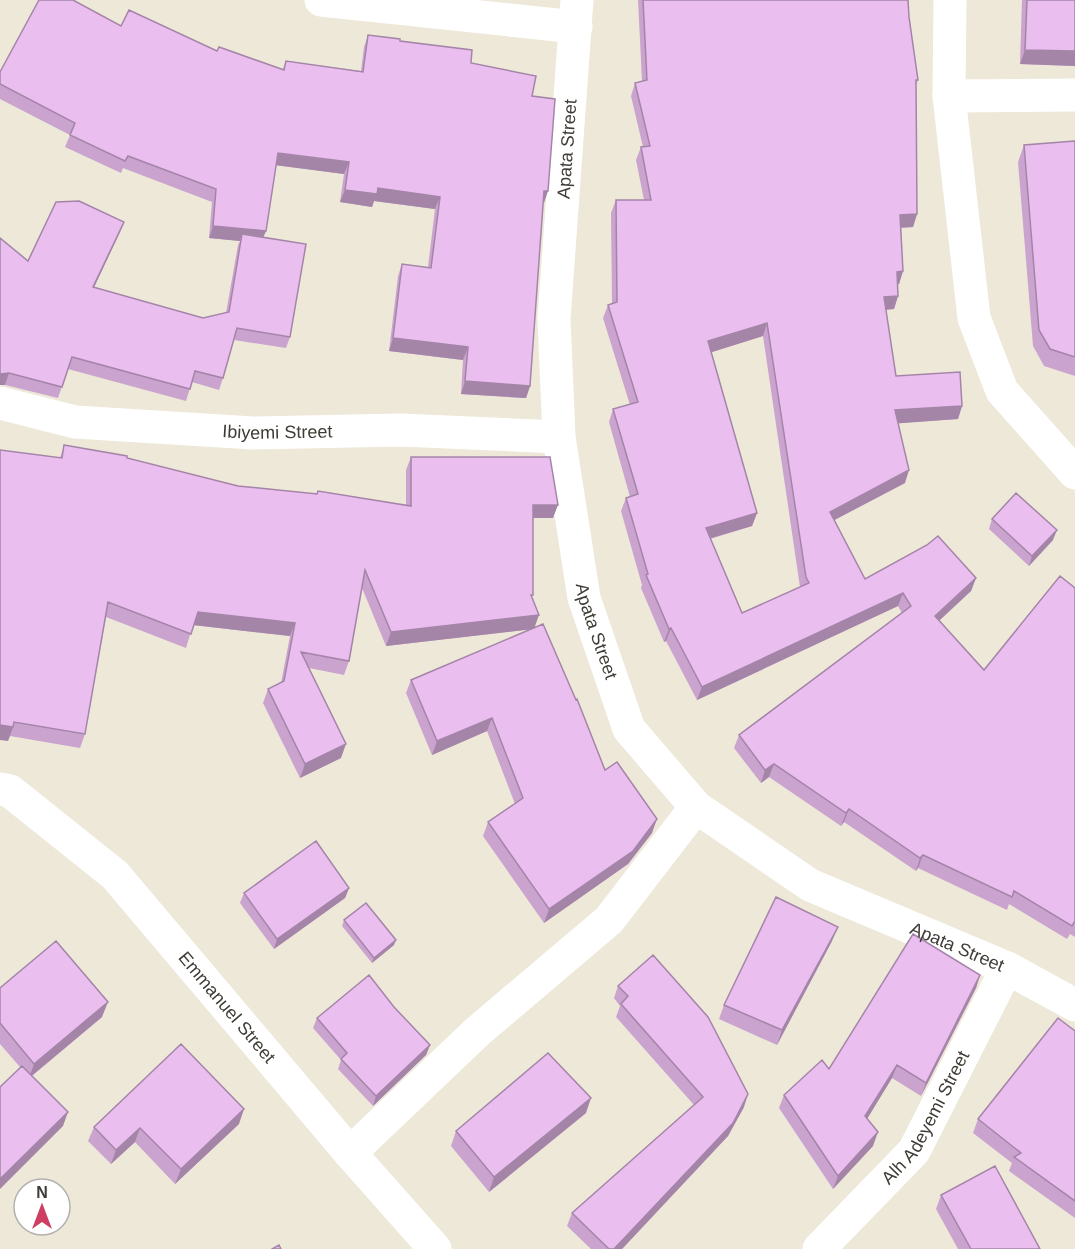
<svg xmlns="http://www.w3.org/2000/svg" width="1075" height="1249" font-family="Helvetica,sans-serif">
  <rect width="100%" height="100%" fill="#eee8d9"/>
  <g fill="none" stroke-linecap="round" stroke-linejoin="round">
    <g stroke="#fff" stroke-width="33">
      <path d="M321,0L576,27"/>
      <path id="s1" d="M577,0L554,319L559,437L584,598L629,729L696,807L810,885L1007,968L1075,1005"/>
      <path d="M950,0L949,96L974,318L1002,391L1075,473"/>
      <path d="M949,96L1075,95"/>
      <path id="s2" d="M0,403L75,422L253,433L401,430L559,437"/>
      <path id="s3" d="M0,789L10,791L115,875L350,1153L435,1249"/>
      <path d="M350,1153L477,1032L609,920L696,807"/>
      <path id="s4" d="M819,1249L914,1151L1007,968"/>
    </g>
  </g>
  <path fill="#caa3ce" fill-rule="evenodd" d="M638,0H908L909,17L918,80L916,85L917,214L913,227L901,228L903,271L899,284H898V296L894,309L886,310L896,376L962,406L958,419L898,423L905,483L834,520L865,579L976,578L971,591L939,621L984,670L1075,588V937L1070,934L1067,939L1009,904L1007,910L918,868L916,871L844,822L841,826L769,777L761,783L734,748L739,735L902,613L898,606L697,700L666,641L664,642L641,588L642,585L621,511L626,498L630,497L609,422L613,409L630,405L603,318L608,305L612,304L611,213L616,200H644L636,160L641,147H643L631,96L635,83L642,81ZM763,336L800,587L742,613L710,539L752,526L757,513L711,352Z
    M1022,0H1075V66L1020,64Z
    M121,26L283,69L286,61L361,71L364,47L368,35L400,41L471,63L532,96L543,203L530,386L526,398L461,394L463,360L389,351L398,276L402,264L428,267L435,209L374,201L372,207L340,202L344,174L276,165L263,237L290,337L286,348L234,340L223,378L219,390L192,382L186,401L68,369L58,398L5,385H0V238L28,261L124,222L119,234L94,287L203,318L226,313L238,245L240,241L209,238L212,202L123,168L121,173L65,147L70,135L0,99V72Z
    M1075,141V376L1044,366L1033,346L1018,162L1024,145Z
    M64,445L127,458L238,486L316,494L318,491L406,505V470L411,457L553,518H533L532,598L535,627L605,770L652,833L628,864L544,923L483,836L488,822L515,804L487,731L432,755L406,693L411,680L531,629L386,646L362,588L349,661L344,675L309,668L341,758L300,778L263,703L268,689L281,683L290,636L193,625L186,648L106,617L85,734L80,748L10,736L8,741L60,458Z
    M992,519L1053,540L1029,566L989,529Z
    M349,888L345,898L274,949L240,903L244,893Z
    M344,920L394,945L372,963L342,926Z
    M832,941L777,1045L719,1019L724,1005Z
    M980,975L976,988L921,1096L892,1078L867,1118L873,1146L833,1189L779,1108L784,1095L829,1069Z
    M618,986L744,1107L728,1136L622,1249H591L567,1226L572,1213L694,1105L616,1017L620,1006L614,998Z
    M0,988L102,1017L32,1076L63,1126L20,1067L0,1044Z
    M394,1007L430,1045L426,1055L373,1106L338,1069L341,1060L313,1028L317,1018Z
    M1075,1031V1218L1009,1171L1012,1163L973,1133L978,1119Z
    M586,1113L489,1192L451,1146L456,1131Z
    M239,1124L175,1184L135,1142L111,1164L88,1141L94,1127Z
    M941,1195L1040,1249H958L936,1209Z"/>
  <path fill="#a485a8" d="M1025,50L1075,51V66L1020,64Z
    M278,153L349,162L344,174L274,165Z
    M378,188L440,197L435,209L374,201L372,207L340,202L345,190Z
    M544,191H548L544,203Z
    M917,214L913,227L895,228L900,215Z
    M124,222L119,234L89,298L93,287Z
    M213,226L266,231L261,243L242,234L240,241L209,238Z
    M903,271L899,284L892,285L897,272Z
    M898,296L894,309L879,310L884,297Z
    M767,323L763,336L703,355L708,341Z
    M393,338L468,347L463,360L389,351Z
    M9,373L5,385H0V374Z
    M465,381L530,386L526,398L461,394Z
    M962,406L958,419L890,424L895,410Z
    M909,470L905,483L825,525L830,512Z
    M533,505H558L553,518H528Z
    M757,513L752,526L701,541L706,528Z
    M1057,530L1053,540L1029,566L1032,556Z
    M976,578L971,591L930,629L935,616Z
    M903,593L898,606L697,700L702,687Z
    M198,612L295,623L290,636L193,625Z
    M539,615L534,629L386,646L391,632Z
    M671,628L666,641L664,642L669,629Z
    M492,718L487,731L432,755L437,741Z
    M0,725L13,727L8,741L0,740Z
    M346,744L341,758L300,778L305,764Z
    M774,764L769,777L761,783L765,770Z
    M849,809L844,822L841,826L846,813Z
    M657,819L652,833L628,864L544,923L549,909Z
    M923,855L918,868L916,871L920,858Z
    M349,888L345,898L274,949L277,939Z
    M838,927L832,941L777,1045L782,1030Z
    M396,940L394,945L372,963L374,958Z
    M980,975L976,988L921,1096L926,1083Z
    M108,1002L102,1017L29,1078L34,1064Z
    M430,1045L426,1055L373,1106L376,1096Z
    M897,1065L892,1078L861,1129L865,1116Z
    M748,1094L744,1107L728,1136L622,1249H614Z
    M591,1098L586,1113L489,1192L494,1177Z
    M244,1109L239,1124L175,1184L181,1169Z
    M68,1112L63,1126L0,1189V1179Z
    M140,1128L135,1142L111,1164L116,1150Z
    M878,1132L873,1146L833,1189L838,1176Z"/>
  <path fill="#ebbef0" stroke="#a485a8" stroke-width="1.5" fill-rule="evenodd" d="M39,0H73L121,26L129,10L217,51L219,47L284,70L286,61L363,72L368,35L400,39V41L472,50L471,63L536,76L532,96L555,99L548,191H544L530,386L465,381L468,347L393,338L402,264L431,268L440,197L378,188L377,194L345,190L349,162L278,153L266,231L213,226L216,189L128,156L125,161L70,135L75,123L0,84V72Z
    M643,0H908L909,17L918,80H916L917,214L900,215L903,271L897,272L898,296L884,297L896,376L960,372L962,406L895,410L909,470L830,512L865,579L927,545L938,536L976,578L935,616L984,670L1060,576L1075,588V921L1072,926L1014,891L1012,897L923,855L920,858L849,809L846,813L774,764L765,770L739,735L911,606L903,593L702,687L671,628L669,629L646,575L648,574L626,498L638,494L613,409L638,402L608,305L617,302L616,200H651L641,147L650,146L635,83L647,80ZM767,323L806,577L809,583L742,613L706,528L757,513L708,341Z
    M1027,0H1075V51L1025,50Z
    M1075,141V357L1050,349L1039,330L1024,145Z
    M79,201L124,222L93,287L203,318L229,312L242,234L306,244L290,337L237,328L223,378L195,371L190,389L72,357L62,387L9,373L0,374V238L28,261L56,202Z
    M64,445L127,456V458L238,486L317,494L318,491L411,506V457H550L558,505H533V595H531L539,615L391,632L365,570L349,661L301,652L346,744L305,764L268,689L284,681L295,623L198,612L191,634L108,602L85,734L14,722L13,727L0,725V450L62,458Z
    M1016,493L1057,530L1032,556L992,519Z
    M543,624L576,700L577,699L605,770L617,762L657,819L633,851L549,909L488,822L523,798L492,718L437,741L411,680Z
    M316,841L349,888L277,939L244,893Z
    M776,897L838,927L782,1030L724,1005Z
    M366,903L396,940L374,958L344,920Z
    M913,934L980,975L926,1083L897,1065L865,1116L878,1132L838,1176L784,1095L822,1060L829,1069Z
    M56,941L108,1002L34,1064L0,1023V988Z
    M653,955L708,1017L748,1094L733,1123L614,1249H609L572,1213L703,1097L621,1004L628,996L618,986Z
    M369,975L394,1007L430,1045L376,1096L341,1059L347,1053L317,1018Z
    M1058,1018L1075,1031V1201L1014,1157L1021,1153L978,1119Z
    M181,1044L244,1109L181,1169L140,1128L116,1150L94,1127Z
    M548,1053L591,1098L494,1177L456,1131Z
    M22,1066L68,1112L0,1179V1087Z
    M995,1166L1040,1249H971L941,1195Z
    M279,1245L281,1249H272Z"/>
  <g text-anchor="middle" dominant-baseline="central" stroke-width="6" stroke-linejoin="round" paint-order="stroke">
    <g font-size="18" fill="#3f3c36" stroke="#fff">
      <text transform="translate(567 149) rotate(-86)">Apata Street</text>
      <text stroke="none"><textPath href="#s2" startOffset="280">Ibiyemi Street</textPath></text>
      <text stroke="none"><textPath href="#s1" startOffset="636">Apata Street</textPath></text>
      <text stroke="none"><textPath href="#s1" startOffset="1140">Apata Street</textPath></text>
      <text stroke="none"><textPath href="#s3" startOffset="318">Emmanuel Street</textPath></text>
      <text stroke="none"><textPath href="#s4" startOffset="171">Alh Adeyemi Street</textPath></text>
    </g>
  </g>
  <g transform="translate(42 1207)"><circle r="28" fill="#ffffff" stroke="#b2b1af" stroke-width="1.5"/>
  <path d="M0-4.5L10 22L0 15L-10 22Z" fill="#ce3e61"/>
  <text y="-9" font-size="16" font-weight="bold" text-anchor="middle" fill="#3f3c36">N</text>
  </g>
</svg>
